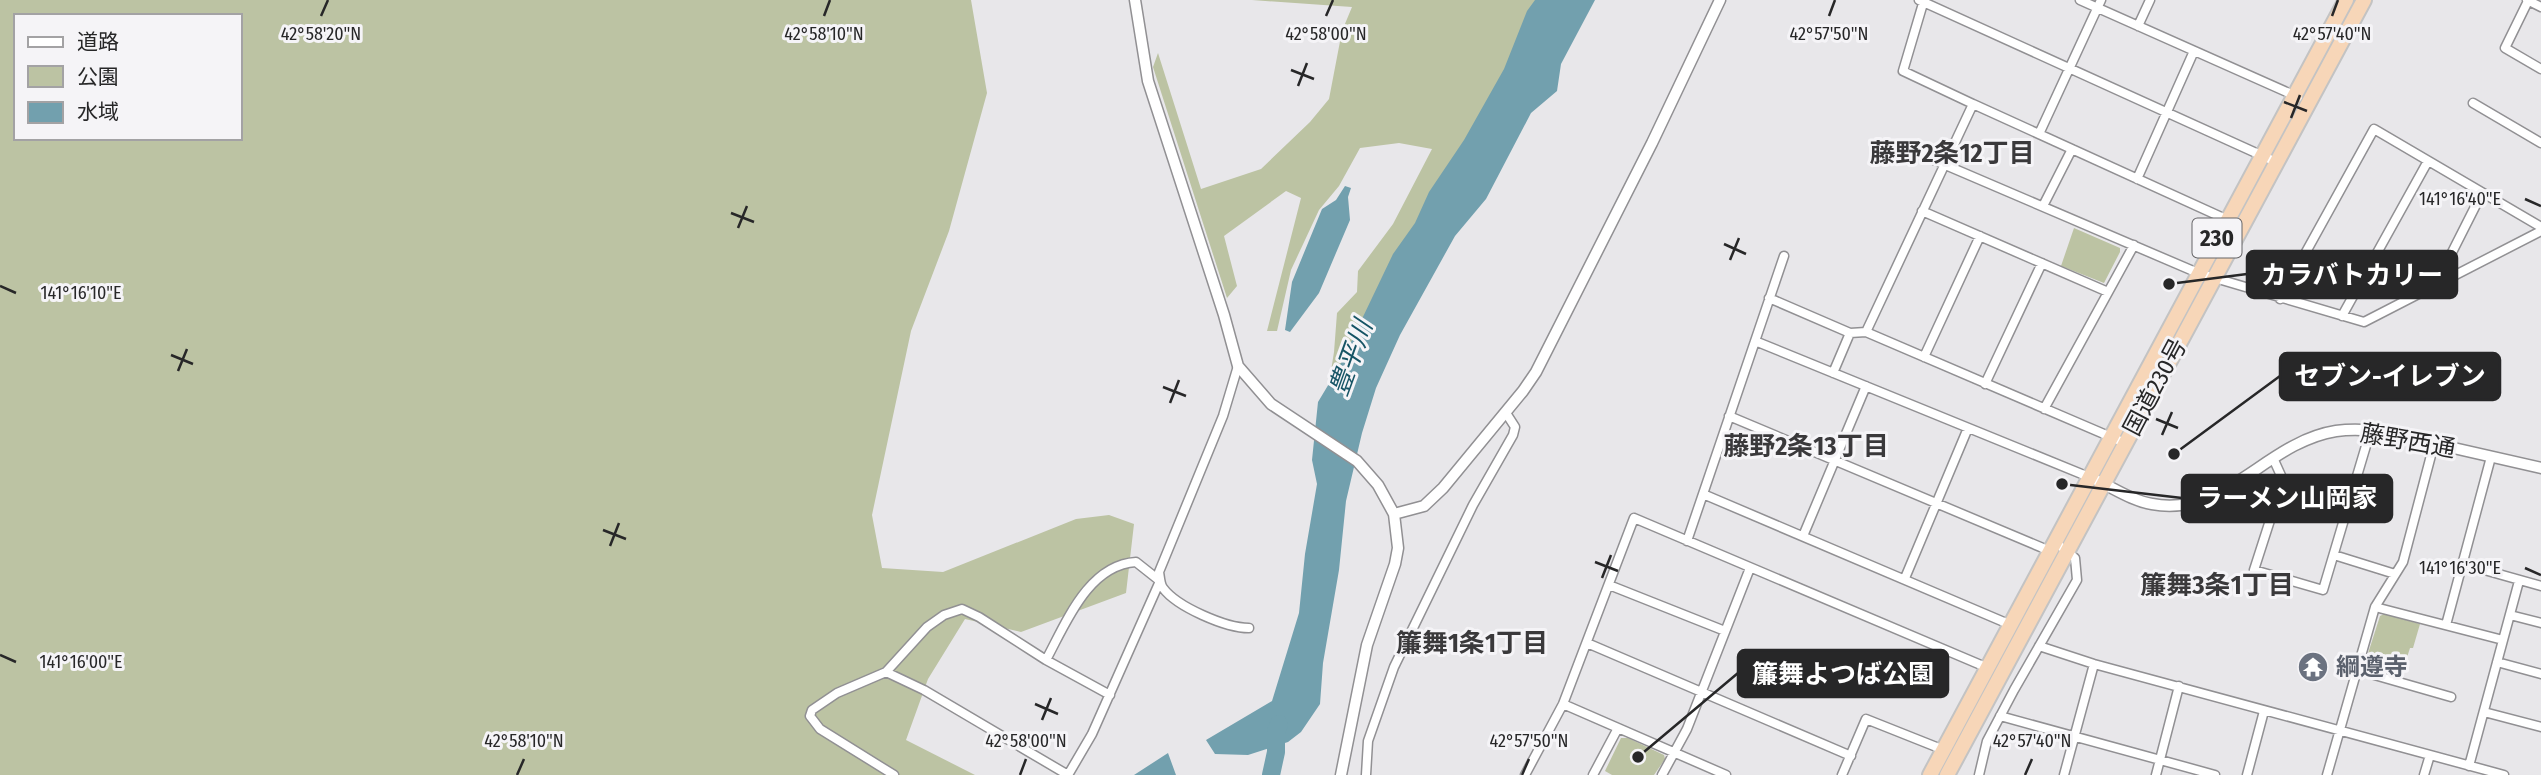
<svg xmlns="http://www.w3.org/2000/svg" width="2541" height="775" font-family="'Fira Sans Condensed','Noto Sans JP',sans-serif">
  <rect width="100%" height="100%" fill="#e8e7ea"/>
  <path fill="#bcc3a3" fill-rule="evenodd" d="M0,0H971L987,93L949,231L911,331L872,515L882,568L943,572L1076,519L1109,515L1134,524L1126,593L1021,632L965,619L928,679L906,740L975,775H0ZM16,16H240V138H16Z
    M1252,0H1545L1323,421L1334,352L1337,313L1357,292L1358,271L1393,224L1432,149L1399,143L1360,148L1339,186L1319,210L1291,270L1277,331H1267L1301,198L1286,191L1224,236L1237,286L1227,298L1153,67L1158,53L1201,189L1261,169L1310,122L1329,99L1342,31L1352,7Z
    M2074,228L2120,248V252L2104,283L2061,266Z
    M2271,475L2275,484L2259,523L2232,512L2229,505Z
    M2384,614L2420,624L2413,648H2410L2401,676L2364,666L2380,616Z
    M1621,738H1628L1664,755L1665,759L1654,775H1612L1605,771Z"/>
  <path fill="#72a0ae" d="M1535,0H1595L1561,64L1557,91L1531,113L1486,199L1455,236L1400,335L1376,388L1362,433L1346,501L1339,570L1323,663L1320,704L1301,732L1288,742L1248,755L1215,754L1206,740L1272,701L1299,613L1305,554L1317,484L1312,460L1318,402L1339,367L1393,254L1415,223L1429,192L1464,140L1504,69L1527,11Z
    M1345,186L1351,188L1348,197L1350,220L1319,293L1290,332L1285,330L1292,282L1322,209L1336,200Z
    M1168,753L1176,775H1134Z"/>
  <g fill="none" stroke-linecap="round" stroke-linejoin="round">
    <path stroke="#72a0ae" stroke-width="18" d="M1271,775L1276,752V732L1279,724"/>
    <g stroke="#919093" stroke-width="11">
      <path id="minor" d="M1919,0L2276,162
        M1924,0L1903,71L1973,104
        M2080,0L2298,97
        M2527,0L2541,7
        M2528,1L2505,48L2541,69
        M2138,26L2150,0
        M2473,103L2541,143
        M2039,134L2101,0
        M1915,152L2198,273L2364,322L2541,231
        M2137,179L2194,51
        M2043,206L2072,149
        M1922,211L2108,292
        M2434,288L2482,193
        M1769,298L1850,333L1866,332
        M2280,299L2374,129L2541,227
        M2342,316L2428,161
        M1755,341L2089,477
        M1924,357L1980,236
        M1238,366L1223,416L1159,572C1160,577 1160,584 1163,588C1177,607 1226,628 1249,628
        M1833,373L1850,333
        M1985,384L2042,263
        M2044,409L2134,245
        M1729,416L2050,551
        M2125,443L1866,332L1973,104L2241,226
        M2273,458L2283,480L2254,570L2323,590L2371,429
        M1703,494L2011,625
        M1803,536L1866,386
        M1687,541L1784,256
        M2334,555L2395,574
        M2463,564L2541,586
        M1905,578L1968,428
        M1609,585L1725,631
        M2375,607L2503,640
        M2510,615L2541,623
        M2446,625L2491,457
        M1587,643L1851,756
        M2039,646L2094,664L2504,775
        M1046,660C1066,623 1088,565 1136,562L1160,581L1092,734L1068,775
        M2497,662L2541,674
        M2357,670L2451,697
        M886,672L924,690L1068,775
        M1563,704L1726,775
        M2484,712L2541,727
        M2000,716L2215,775
        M2469,766L2519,581
        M894,775L820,729L810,716L812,710L837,693L886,672L927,627L944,615L962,609L979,617L1046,660L1110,695
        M1366,775L1368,741L1394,667L1473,505L1513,435L1515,427L1506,413
        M1525,775L1563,704L1634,518L1988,668
        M1593,775L1618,728
        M1662,775L1687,729L1750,568
        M1842,775L1866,719L1944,750
        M1979,775L1987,741L2014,690L2077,580L2075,558L2055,542
        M2064,775L2094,664
        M2156,775L2179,686
        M2247,775L2264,711
        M2327,775L2375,607L2403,562L2434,444
        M2424,775L2430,755"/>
    </g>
    <g stroke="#919093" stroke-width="13">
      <path id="tertiary" d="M1135,0L1148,81L1224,315L1238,366L1271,404L1357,461L1378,485L1394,514L1398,548L1395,564L1367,645L1341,775
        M2098,481C2115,489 2133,501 2152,504C2225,518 2266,442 2336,431C2371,426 2403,436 2436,444C2471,452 2506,460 2541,468
        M1394,514L1424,506L1443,488L1523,391L1536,372L1652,143L1720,0"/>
    </g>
    <g stroke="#c3c3c3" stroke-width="18">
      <path id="trunk" d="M1930,775L2346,0
        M1947,775L2364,0"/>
    </g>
    <use href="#minor" stroke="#fff" stroke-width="8"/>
    <use href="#tertiary" stroke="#fff" stroke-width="10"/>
    <use href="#trunk" stroke="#f7d6b8" stroke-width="14"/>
  </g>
  <path fill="none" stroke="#272728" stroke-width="2.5" d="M321,16L328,0M824,16L830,0M1326,16L1333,0M1829,16L1835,0M2332,16L2338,0M1291,70L1314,79M1298,86L1307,63M2284,102L2307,111M2291,118L2300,95M2525,199L2541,206M731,213L754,222M738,228L747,206M1724,244L1746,254M1730,260L1739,238M0,286L16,293M171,355L193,364M178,371L187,349M1163,387L1186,396M1170,403L1179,380M2156,419L2178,428M2162,435L2172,412M603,530L626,539M610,546L619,523M1595,562L1618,571M2525,568L2541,575M1602,578L1611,555M0,655L16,662M1035,704L1058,714M1042,720L1051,698M517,775L524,759M1020,775L1026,759M1522,775L1529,759M2025,775L2032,759"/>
  <defs>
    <g id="temple-disc" transform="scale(1.575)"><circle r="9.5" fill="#6b7280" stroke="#f5f4f7"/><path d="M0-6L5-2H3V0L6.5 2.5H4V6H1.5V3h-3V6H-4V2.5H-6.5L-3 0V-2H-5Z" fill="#fff"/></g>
  </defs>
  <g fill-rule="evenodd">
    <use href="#temple-disc" x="2313" y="667"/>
  </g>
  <g text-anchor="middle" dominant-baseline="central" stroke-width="6" stroke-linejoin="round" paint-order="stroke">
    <rect fill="#f5f4f7" stroke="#656466" stroke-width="2" x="2192.5" y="218.5" width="49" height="39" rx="5"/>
    <g font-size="23" font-weight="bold" fill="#272728">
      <text x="2217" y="238">230</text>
    </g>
    <g font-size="24" fill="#272728" stroke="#f5f4f7">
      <text transform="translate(2155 387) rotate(-62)">国道230号</text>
      <text transform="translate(2408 441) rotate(10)">藤野西通</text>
    </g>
    <g font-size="24" font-weight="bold" fill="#5b616d" stroke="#f5f4f7" text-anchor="start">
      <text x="2336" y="667">綱遵寺</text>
    </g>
    <g font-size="26" font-weight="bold" fill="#3a393b" stroke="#f5f4f7">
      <text x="1952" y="153">藤野2条12丁目</text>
      <text x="1806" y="446">藤野2条13丁目</text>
      <text x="2217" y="585">簾舞3条1丁目</text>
      <text x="1472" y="643">簾舞1条1丁目</text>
    </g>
    <g font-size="26" font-style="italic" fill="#165465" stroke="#f5f4f7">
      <text transform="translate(1351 358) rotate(-70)">豊平川</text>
    </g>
  </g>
  <g font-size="18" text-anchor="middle" fill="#272728" stroke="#f5f4f7" stroke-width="6" stroke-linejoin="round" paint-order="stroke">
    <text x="2332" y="40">42°57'40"N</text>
    <text x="321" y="40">42°58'20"N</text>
    <text x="824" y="40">42°58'10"N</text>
    <text x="1326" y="40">42°58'00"N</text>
    <text x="1829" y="40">42°57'50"N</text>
    <text x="2460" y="205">141°16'40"E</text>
    <text x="81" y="299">141°16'10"E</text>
    <text x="2460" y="574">141°16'30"E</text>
    <text x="81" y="668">141°16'00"E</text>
    <text x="524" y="747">42°58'10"N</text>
    <text x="1026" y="747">42°58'00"N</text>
    <text x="1529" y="747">42°57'50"N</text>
    <text x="2032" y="747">42°57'40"N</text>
  </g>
  <path fill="none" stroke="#272728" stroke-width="2.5" d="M2169 284L2247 274M2174 454L2280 376M2062 484L2182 498M1638 757L1738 673"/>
  <g fill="#272728" stroke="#f5f4f7" stroke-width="2.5">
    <circle cx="2169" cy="284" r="7"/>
    <circle cx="2174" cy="454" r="7"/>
    <circle cx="2062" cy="484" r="7"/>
    <circle cx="1638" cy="757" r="7"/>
  </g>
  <g fill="#272728" stroke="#272728" stroke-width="2.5">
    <rect x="2247" y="251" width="210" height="47" rx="7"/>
    <rect x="2280" y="353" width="220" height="47" rx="7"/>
    <rect x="2182" y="475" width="210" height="47" rx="7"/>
    <rect x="1738" y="650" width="210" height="47" rx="7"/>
  </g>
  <g font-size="26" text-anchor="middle" font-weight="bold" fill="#fff">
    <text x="2352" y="284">カラバトカリー</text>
    <text x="2390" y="385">セブン-イレブン</text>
    <text x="2287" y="507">ラーメン山岡家</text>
    <text x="1843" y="683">簾舞よつば公園</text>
  </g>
  <rect x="14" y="14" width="228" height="126" fill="#f5f4f7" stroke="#a3a2a4" stroke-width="2"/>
  <rect x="28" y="37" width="35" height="10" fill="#ffffff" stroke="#a3a2a4" stroke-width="2"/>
  <text x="77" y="49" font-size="21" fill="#272728">道路</text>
  <rect x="28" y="66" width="35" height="21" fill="#bcc3a3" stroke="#a3a2a4" stroke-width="2"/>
  <text x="77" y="84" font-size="21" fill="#272728">公園</text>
  <rect x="28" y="102" width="35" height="21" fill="#72a0ae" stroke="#a3a2a4" stroke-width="2"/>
  <text x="77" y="119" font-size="21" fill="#272728">水域</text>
</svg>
